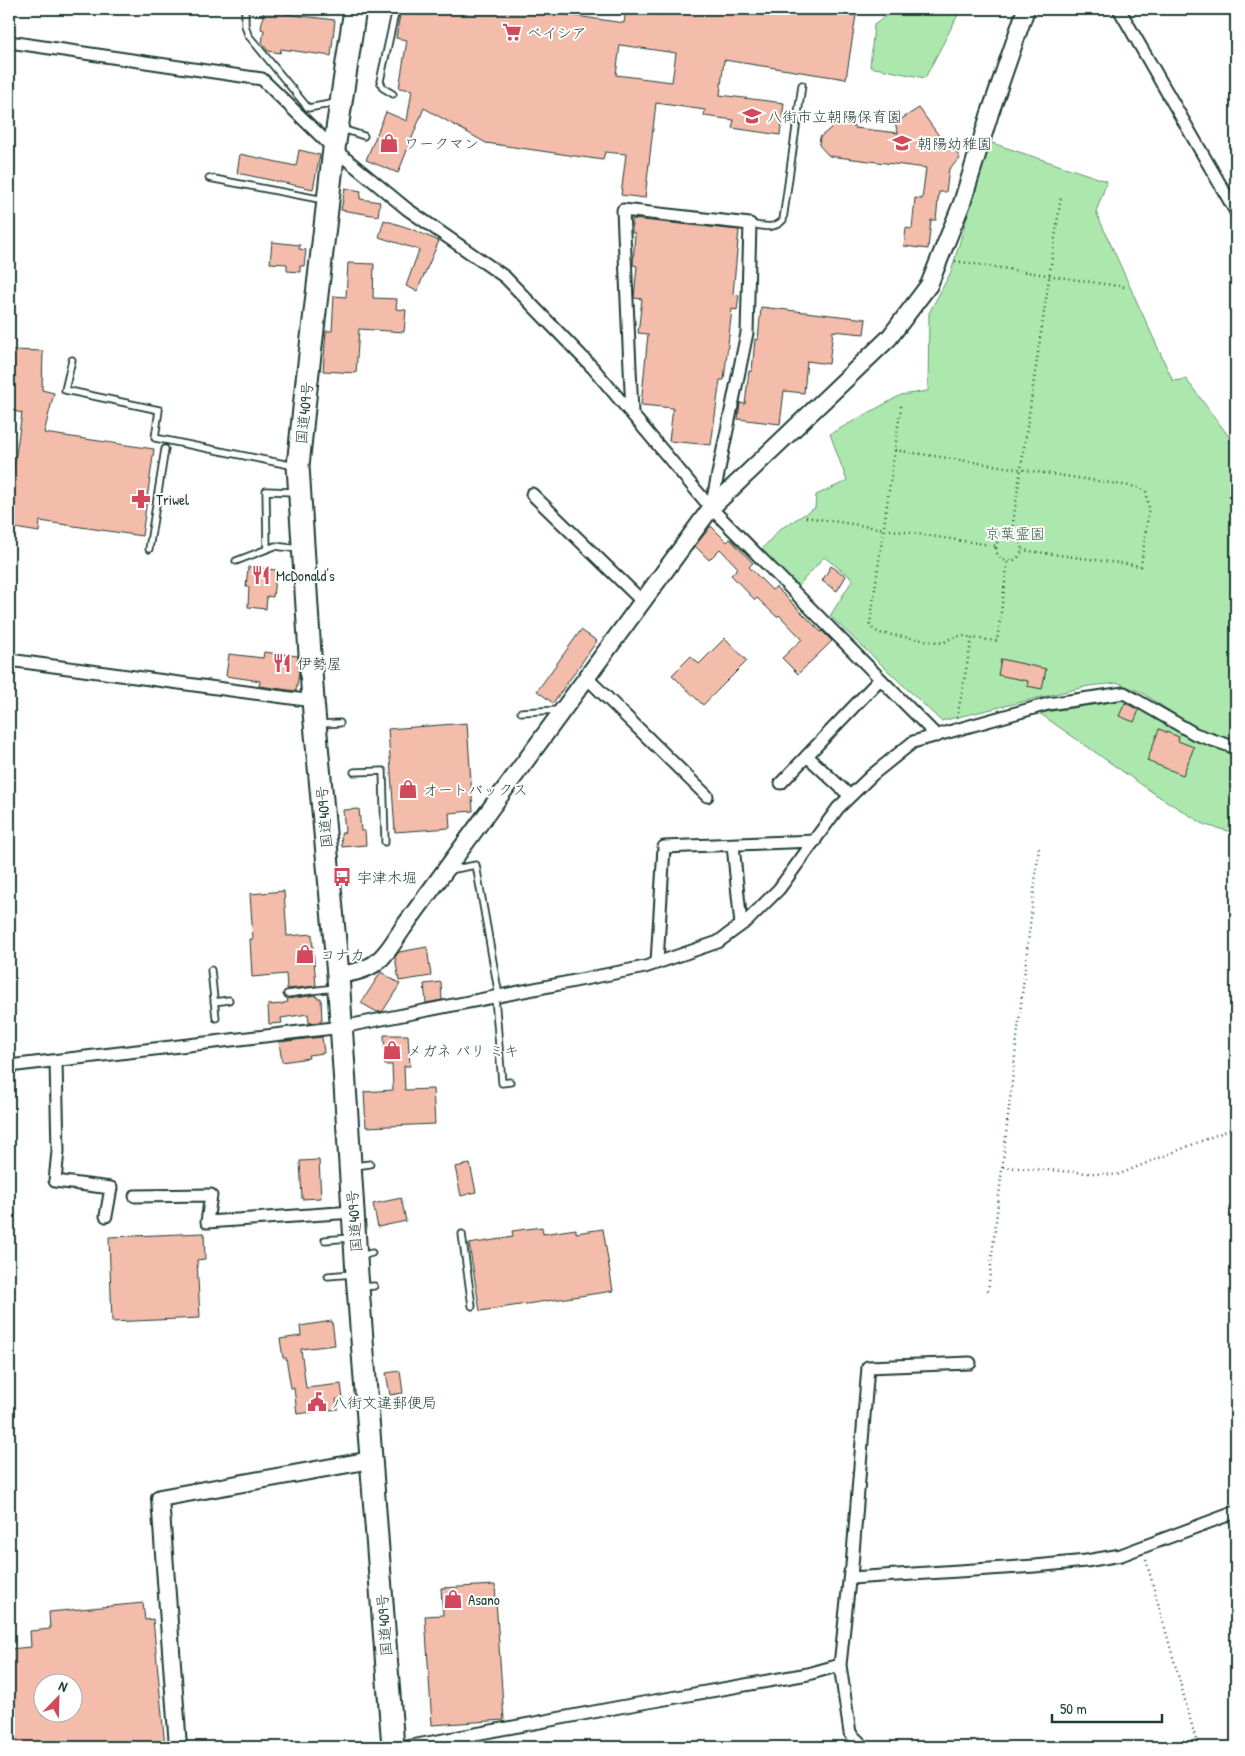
<svg xmlns="http://www.w3.org/2000/svg" width="1245" height="1756" font-family="'Patrick Hand','Klee One',sans-serif">
  <rect width="100%" height="100%" fill="#fff"/>
  <filter id="ink" filterUnits="userSpaceOnUse"><feTurbulence type="fractalNoise" baseFrequency=".02" numOctaves="2"/><feDisplacementMap in="SourceGraphic" scale="10" xChannelSelector="R" yChannelSelector="G"/><feConvolveMatrix kernelMatrix="1 2 1 2 8 2 1 2 1" color-interpolation-filters="sRGB"/></filter>
  <g filter="url(#ink)">
    <path fill="#ace8ae" stroke="#669271" d="M895,9H961L925,78L870,67L874,25Z
      M989,142L1107,181L1096,212L1173,381L1186,379L1236,446V741L1204,731L1186,722L1141,692L1118,683L1089,686L941,721L830,616L853,579L824,557L798,586L761,550L780,529L815,508L816,495L847,481L830,434L901,395L928,391L929,313L951,272Z
      M1124,700L1139,705L1212,747L1236,754V833L1205,825L1155,794L1039,713Z"/>
    <path fill="#f4bcaa" stroke="#1f3d34" fill-rule="evenodd" d="M264,9H286L285,14L335,20L331,56L281,49L280,53L268,51L262,43L264,30L261,29Z
      M401,9H528L624,23L626,9H675L694,12V9H857L846,79L724,60L720,95L784,103L780,135L732,128L734,120L704,116L705,110L656,103L645,198L621,195L626,154L605,152L603,160L486,143L424,108L398,173L366,160L386,112L407,121L412,90L399,88L407,40L396,38ZM620,45L676,53L672,82L616,75Z
      M919,108L942,140L951,141L960,159L949,169L946,192H939L936,220H931L928,249L904,246L906,228L912,229L915,198L922,199L926,168L829,156L819,145L820,137L847,115L855,128L898,133L895,123Z
      M299,150L320,155L313,189L237,173L240,154L296,166Z
      M345,188L361,191L360,199L380,202L378,216L341,210Z
      M632,219L739,230L733,294L739,295L737,310L732,309L724,380H720L711,445L669,441L673,408L641,405L648,334L638,333L642,299L634,298L637,266L633,265L635,233H632Z
      M384,220L409,228L439,241L417,291L406,286L419,250L379,237Z
      M272,242L300,245L299,249L306,250L304,266H300V272L287,271V264L270,263Z
      M348,263L374,264L373,298L397,299L396,309L406,310L404,332L359,329L356,373L323,371L326,331H332L334,296L346,297Z
      M761,307L866,319L864,334L833,331L829,364L807,361L804,393L784,391L780,424L738,419L740,403L745,404L749,371H752L755,339L758,340Z
      M12,350L43,351L42,390L54,393L44,433L154,449L142,536L40,521L39,532L9,527V502L22,413L9,410Z
      M711,526L727,542L730,539L753,563L749,567L772,590L776,587L821,632L822,631L832,641L798,674L782,658L802,639L779,615L777,617L757,598L755,600L731,575L738,568L720,549L709,560L695,546Z
      M831,566L846,576L837,591L822,581Z
      M248,567L276,570L273,597L267,596L266,609L248,607L249,587H246Z
      M581,630L597,641L553,703L537,691Z
      M725,638L747,661L703,705L672,675L691,656L699,664Z
      M264,652L298,656L299,673L296,691L259,686L260,681L226,676L229,654L263,658Z
      M1001,659L1046,669L1042,689L1027,686L1028,681L998,675Z
      M1125,703L1139,710L1134,722L1119,716Z
      M467,723L473,811L449,813L450,828L395,832L388,729Z
      M1159,729L1179,737L1178,741L1194,747L1183,775L1147,761Z
      M359,809L361,831H365L366,845L342,847L341,833L345,832L343,810Z
      M284,891L287,936L312,934L316,986L287,989L286,974L252,977L250,939H253L250,894Z
      M427,947L431,976L399,981L395,957L399,952Z
      M381,972L400,984L383,1011L377,1012L361,1003Z
      M441,982L442,1000L426,1003L424,984Z
      M316,995L317,998H321L322,1020H320V1022L309,1023L308,1014L281,1018L282,1023L269,1024L268,1005L283,1004V1003L288,1002L287,999Z
      M384,1035H408L410,1066H404L405,1090L433,1089L435,1124L366,1127L364,1092L393,1090L392,1065H385Z
      M322,1037L324,1053L308,1055L309,1058L282,1062L279,1042Z
      M319,1160L321,1198L302,1199L300,1161Z
      M470,1164L476,1192L461,1196L455,1167Z
      M401,1198L406,1221L378,1227L373,1204Z
      M542,1227L543,1234L576,1229V1233L603,1229L613,1291L480,1311L469,1244L513,1237L512,1231Z
      M204,1233L205,1259L197,1260L200,1318L112,1322L109,1237Z
      M332,1321L335,1345L301,1349L306,1388L341,1384L343,1399H336L338,1409L297,1414L294,1388H291L286,1358H283L280,1339L301,1336L300,1326Z
      M400,1371L403,1393L390,1395L386,1373Z
      M495,1585L504,1720L432,1725L425,1616L443,1615L441,1588Z
      M143,1603L145,1620L153,1619L165,1747H9V1649L31,1647L30,1631L50,1629L49,1612ZM42,1684H72V1714H42Z"/>
    <g fill="none" stroke-linecap="round" stroke-linejoin="round">
      <g stroke="#1f3d34" stroke-width="9">
        <path id="lane" d="M245,10V25L248,35L308,108L336,103
          M393,94L383,88L380,81L396,9
          M342,129L364,136
          M209,178L324,200
          M750,224C762,226 774,230 783,220L802,85
          M72,360L65,390L159,410L155,438L295,466
          M149,549L165,449
          M267,549L266,491L295,492
          M236,561L275,546L299,549
          M521,712L559,710
          M320,724L340,723
          M354,772L383,771L385,842
          M450,870L476,865L499,996
          M211,970L216,1018
          M287,994L334,988
          M495,997L502,1083L510,1082
          M214,1002L229,1000
          M355,1166L370,1164
          M462,1234L472,1306
          M325,1240L350,1238
          M361,1256L372,1253
          M328,1276L353,1274
          M363,1287L374,1286"/>
      </g>
      <g stroke="#1f3d34" stroke-width="15">
        <path id="street" d="M1119,9L1236,212
          M9,42L262,79L334,149L407,209L505,277L593,368L711,508L937,736
          M632,413L623,210L750,224L747,333L711,508
          M532,494L643,602
          M9,660L313,701
          M587,678L707,796
          M807,756L850,796
          M781,783L880,679
          M733,845L741,925
          M657,962L664,847L815,841
          M56,1061L58,1151L55,1181L111,1188L106,1216
          M9,1066L342,1027L645,967L718,942L748,920L779,889L838,808L872,775L913,742L1048,704L1124,693L1195,734L1236,748
          M135,1196L211,1195L207,1222L353,1212
          M850,1574V1572L840,1665L850,1733L864,1747
          M851,1578L1035,1566L1086,1561L1121,1555L1236,1512
          M851,1578L868,1367L970,1363
          M406,1747L620,1707L808,1674L840,1665"/>
      </g>
      <g stroke="#1f3d34" stroke-width="20">
        <path id="secondary" d="M338,975C377,970 382,960 403,928L711,508L889,338L929,285L962,203L990,113L1026,9
          M178,1747L160,1498L371,1460"/>
      </g>
      <g stroke="#1f3d34" stroke-width="25">
        <path id="highway" d="M355,9L334,149L306,389L298,466L313,701L338,975L357,1274L393,1747"/>
      </g>
      <path stroke="#1f3d34" stroke-width="2.5" stroke-dasharray="1 4" stroke-linecap="butt" d="M9,18L14,9
        M955,261L1124,287
        M901,406L870,624L873,629L879,633L943,643C954,636 960,634 972,638
        M895,450L1136,487L1146,491L1149,508L1141,566L1022,550
        M806,517L997,546
        M996 548a13 13 0 1 1 26 0a13 13 0 1 1-26 0Z
        M1011,536L1061,197
        M957,718L972,638L997,641L1008,561
        M1003,1167L1117,1175L1236,1127
        M988,1291L1039,847
        M1146,1560L1198,1747"/>
      <use href="#lane" stroke="#fff" stroke-width="5.5"/>
      <use href="#street" stroke="#fff" stroke-width="11"/>
      <use href="#secondary" stroke="#fff" stroke-width="16"/>
      <use href="#highway" stroke="#fff" stroke-width="21"/>
    </g>
  </g>
  <defs>
    <g id="supermarket-bare" transform="scale(1.5)"><path d="M-6-5.5h2.5l.6 2H6L4.5 2H-2.5L-4.4-4H-6ZM-1.5 3.2a1.3 1.3 0 1 0 .1 0ZM3 3.2a1.3 1.3 0 1 0 .1 0Z" fill="#d1495b" stroke="#fff" stroke-width="2.5" paint-order="stroke"/></g>
    <g id="school-bare" transform="scale(1.5)"><path d="M0-5L7-2L0 1L-7-2ZM-4 1L0 2.5L4 1V4Q0 6-4 4Z" fill="#d1495b" stroke="#fff" stroke-width="2.5" paint-order="stroke"/></g>
    <g id="shop-bare" transform="scale(1.5)"><path d="M-5-2.5h2.3a2.7 3.5 0 0 1 5.4 0H5L5.5 6h-11ZM-1.5-2.5h3a1.5 2.3 0 0 0-3 0Z" fill="#d1495b" stroke="#fff" stroke-width="2.5" paint-order="stroke"/></g>
    <g id="pharmacy-bare" transform="scale(1.5)"><path d="M-2-6h4v4h4v4h-4v4h-4v-4h-4v-4h4Z" fill="#d1495b" stroke="#fff" stroke-width="2.5" paint-order="stroke"/></g>
    <g id="restaurant-bare" transform="scale(1.5)"><path d="M-5-6h1v4h1v-4h1v4h1v-4h1v5L-1.5 .5V6h-2V.5L-5-1ZM5-6V6H3V1.5H1.5Q1.5-4 5-6Z" fill="#d1495b" stroke="#fff" stroke-width="2.5" paint-order="stroke"/></g>
    <g id="bus-bare" transform="scale(1.5)"><path d="M-5-6H5V4H4V6H2V4H-2V6H-4V4H-5ZM-3.5-4V0h7V-4ZM-3.5 1.2v1.5H-2V1.2ZM2 1.2v1.5H3.5V1.2Z" fill="#d1495b" stroke="#fff" stroke-width="2.5" paint-order="stroke"/></g>
    <g id="civic-bare" transform="scale(1.5)"><path d="M-.6-6.5H3V-4.5H.6V-3L4-1V1h2V6H-6V1h2V-1L-.6-3ZM-1.2 2.5V6h2.4V2.5Z" fill="#d1495b" stroke="#fff" stroke-width="2.5" paint-order="stroke"/></g>
  </defs>
  <g fill-rule="evenodd">
    <use href="#supermarket-bare" x="512" y="32"/>
    <use href="#school-bare" x="752" y="116"/>
    <use href="#shop-bare" x="389" y="143"/>
    <use href="#school-bare" x="902" y="143"/>
    <use href="#pharmacy-bare" x="141" y="499"/>
    <use href="#restaurant-bare" x="261" y="575"/>
    <use href="#restaurant-bare" x="282" y="663"/>
    <use href="#shop-bare" x="408" y="789"/>
    <use href="#bus-bare" x="342" y="877"/>
    <use href="#shop-bare" x="305" y="954"/>
    <use href="#shop-bare" x="392" y="1050"/>
    <use href="#civic-bare" x="317" y="1402"/>
    <use href="#shop-bare" x="453" y="1599"/>
  </g>
  <g text-anchor="middle" dominant-baseline="central" stroke-width="4" stroke-linejoin="round" paint-order="stroke">
    <g font-size="15" fill="#1f3d34" stroke="#fff" text-anchor="start">
      <text x="527" y="32">ベイシア</text>
      <text x="767" y="116">八街市立朝陽保育園</text>
      <text x="404" y="143">ワークマン</text>
      <text x="917" y="143">朝陽幼稚園</text>
      <text x="156" y="499">Triwel</text>
      <text x="276" y="575">McDonald's</text>
      <text x="297" y="663">伊勢屋</text>
      <text x="423" y="789">オートバックス</text>
      <text x="357" y="877">宇津木堀</text>
      <text x="320" y="954">コナカ</text>
      <text x="407" y="1050">メガネ パリ ミキ</text>
      <text x="332" y="1402">八街文違郵便局</text>
      <text x="468" y="1599">Asano</text>
    </g>
    <g font-size="15" fill="#1f3d34" stroke="#fff">
      <text transform="translate(304 413) rotate(-84)">国道409号</text>
      <text transform="translate(324 817) rotate(-95)">国道409号</text>
      <text transform="translate(354 1221) rotate(-94)">国道409号</text>
      <text transform="translate(384 1625) rotate(-94)">国道409号</text>
    </g>
    <g font-size="15" fill="#3b5f4c" stroke="#fff">
      <text x="1015" y="533">京葉霊園</text>
    </g>
  </g>
  <rect width="1245" height="1756" fill="none" stroke="#fff" stroke-width="30"/>
  <rect x="15" y="15" width="1215" height="1726" fill="none" stroke="#1f3d34" stroke-width="2" filter="url(#ink)"/>
  <g transform="translate(58 1698) rotate(23)"><circle r="24" fill="#ffffff" stroke="#a5b1ae"/>
  <path d="M0-4L9 19L0 12L-9 19Z" fill="#d1495b"/>
  <text y="-8" font-size="14" font-weight="bold" text-anchor="middle" fill="#1f3d34">N</text>
  </g>
  <path d="M1052 1714v8h110v-8" fill="none" stroke="#1f3d34" stroke-width="2.5"/>
  <text x="1060" y="1714" font-size="15" fill="#1f3d34" stroke="#ffffff" stroke-width="4" paint-order="stroke">50 m</text>
</svg>
